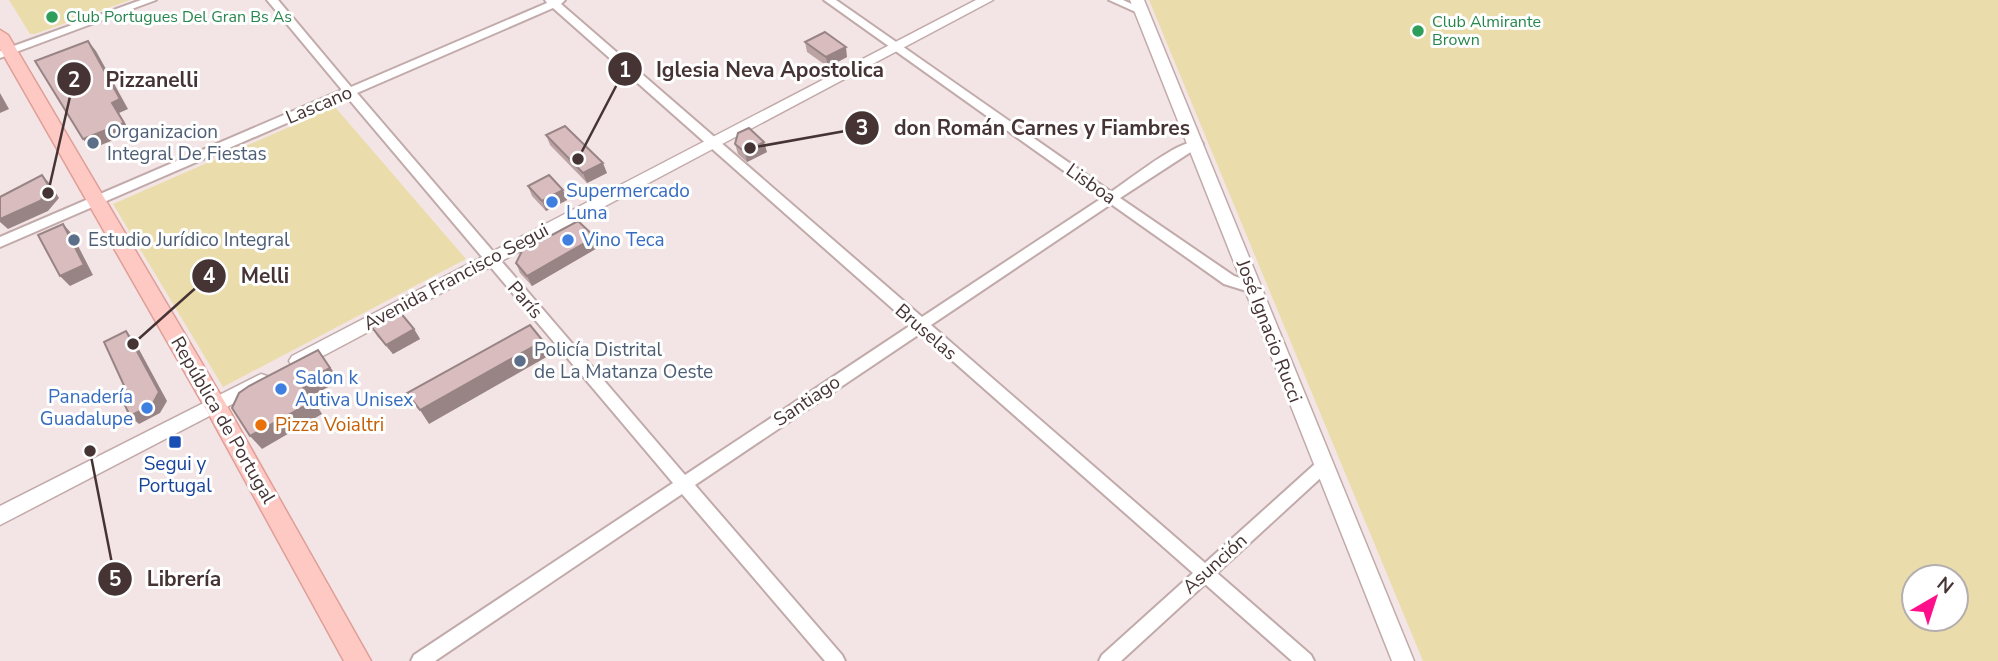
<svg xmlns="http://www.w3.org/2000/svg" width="1998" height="661" font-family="'Nunito Sans',sans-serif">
  <rect width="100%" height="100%" fill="#f3e5e5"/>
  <path fill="#eaddab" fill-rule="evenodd" d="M9,0H130L35,34H30Z
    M1149,0H1998V661H1423ZM1914,577H1956V619H1914Z
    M335,107L466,259L223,387L113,204Z"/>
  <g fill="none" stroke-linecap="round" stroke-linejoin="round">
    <g stroke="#c2aaaa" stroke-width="4">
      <path id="minor" d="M141,0H156L0,58V51Z
        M267,0H278L351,87L547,3L545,0H565L561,4L922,317L1102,198L824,0H836L1111,192C1131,179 1180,138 1201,141L1203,144L1120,198L1234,276L1258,284L1260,288L1258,292L1253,293L1224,284L1111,204L931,325L1205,563L1316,463L1321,461L1326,463L1329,468L1326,473L1217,573L1311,655L1314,661H1292L1205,584L1121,661H1099L1102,655L1193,573L921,333L695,485L842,655L845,661H825L682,494L435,661H411L414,655L673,483L347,97L0,247V237L342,90ZM553,8L911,325L685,475L357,93Z
        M1109,0H1123L1147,11L1146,13H1138Z"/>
    </g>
    <g stroke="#c2aaaa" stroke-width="3">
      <path id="tertiary" d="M976,0H993L304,366H292L289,361L292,356Z
        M1130,0H1144L1414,661H1392Z
        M261,374L267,376L270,381L267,386L0,525V506Z"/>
    </g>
    <g stroke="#df9e98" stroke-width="3">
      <path id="secondary" d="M0,30L8,35L223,399L371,661H344L207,411L0,49Z"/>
    </g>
    <use href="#minor" fill="#fff" fill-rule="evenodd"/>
    <use href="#tertiary" fill="#fff" fill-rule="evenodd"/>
    <use href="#secondary" fill="#ffc9c3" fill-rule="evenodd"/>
  </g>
  <path fill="#bba3a3" d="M805,42L847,57L828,67L807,52Z
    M546,135L607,173L587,183L550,145Z
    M735,144L767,152L747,162L738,154Z
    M528,186L567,200L546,211L532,196Z
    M595,237L599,247L532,286L520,273L516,263Z
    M371,326L414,329L420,339L393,354L377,336Z"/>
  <path fill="#988485" d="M88,41L96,51L128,109L119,113L131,133L91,149L83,139L112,103Z
    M846,47L847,57L828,67L826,57Z
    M0,93L9,109L0,113Z
    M764,142L767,152L747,162L745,152Z
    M603,163L607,173L587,183L583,173Z
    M42,175L51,185L59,198L48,211L8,229L0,222V219Z
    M563,190L567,200L546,211L542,201Z
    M63,224L72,234L93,275L70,286L60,276Z
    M595,237L599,247L532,286L527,276Z
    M414,329L420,339L393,354L386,345Z
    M126,331L134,340L167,401L160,413L139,424L130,416Z
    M543,341L550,355L429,424L420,410Z
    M318,350L340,381L311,396L322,414L262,449L250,436L301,383Z"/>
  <path fill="#d9bdbe" stroke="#988485" stroke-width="2" d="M825,32L846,47L826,57L805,42Z
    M88,41L120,99L112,103L124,123L83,139L35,61Z
    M565,126L603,163L583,173L546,135Z
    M749,128L764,142L745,152L735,144L738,133Z
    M42,175L50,188L40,201L0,219V197Z
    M549,175L563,190L542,201L528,186Z
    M578,221L595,237L527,276L516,263L522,251Z
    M63,224L84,265L60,276L38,235Z
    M399,311L414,329L386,345L371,326Z
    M530,325L543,341L420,410L407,393Z
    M126,331L159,392L152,405L130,416L120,395L127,392L104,342Z
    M318,350L330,368L301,383L312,402L250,436L232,408L239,393L249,386Z"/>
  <g fill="#2e9e5b" stroke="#fff" stroke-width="2.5">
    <circle cx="52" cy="17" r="7"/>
    <circle cx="1418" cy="31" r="7"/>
  </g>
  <g fill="#5c6f8a" stroke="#fff" stroke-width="2.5">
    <circle cx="93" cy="143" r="7"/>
    <circle cx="74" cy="240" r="7"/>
    <circle cx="520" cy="361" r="7"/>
  </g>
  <g fill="#3f7fe0" stroke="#fff" stroke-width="2.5">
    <circle cx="552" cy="202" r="7"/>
    <circle cx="568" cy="240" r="7"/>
    <circle cx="281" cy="389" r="7"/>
    <circle cx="147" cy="408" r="7"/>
  </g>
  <circle fill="#e8710a" stroke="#fff" stroke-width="2.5" cx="261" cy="425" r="7"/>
  <rect fill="#1a4fb4" stroke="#fff" stroke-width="2.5" x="168" y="435" width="14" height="14" rx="3.5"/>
  <g text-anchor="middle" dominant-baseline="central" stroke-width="6" stroke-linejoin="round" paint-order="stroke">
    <g font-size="16" fill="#27864d" stroke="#fff" text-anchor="start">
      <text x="66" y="17">Club Portugues Del Gran Bs As</text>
      <text x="1432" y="22">Club Almirante<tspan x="1432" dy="18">Brown</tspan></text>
    </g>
    <g font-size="19" fill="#463435" stroke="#fff">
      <text transform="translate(319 105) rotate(-23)">Lascano</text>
      <text transform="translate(1091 184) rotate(35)">Lisboa</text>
      <text transform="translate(456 277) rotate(-28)">Avenida Francisco Segui</text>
      <text transform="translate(525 300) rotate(49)">París</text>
      <text transform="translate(1269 331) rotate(69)">José Ignacio Rucci</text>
      <text transform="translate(926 332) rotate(41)">Bruselas</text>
      <text transform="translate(807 401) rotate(-34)">Santiago</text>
      <text transform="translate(223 420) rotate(60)">República de Portugal</text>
      <text transform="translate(1215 564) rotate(-42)">Asunción</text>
    </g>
    <g font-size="19" fill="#4e5e75" stroke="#fff" text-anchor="start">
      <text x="107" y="132">Organizacion<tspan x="107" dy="22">Integral De Fiestas</tspan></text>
      <text x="88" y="240">Estudio Jurídico Integral</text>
      <text x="534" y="350">Policía Distrital<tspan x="534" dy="22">de La Matanza Oeste</tspan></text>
    </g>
    <g font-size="19" fill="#366cbe" stroke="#fff" text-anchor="start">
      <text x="566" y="191">Supermercado<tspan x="566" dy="22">Luna</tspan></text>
      <text x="582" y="240">Vino Teca</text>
      <text x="295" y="378">Salon k<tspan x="295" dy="22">Autiva Unisex</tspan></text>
      <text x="133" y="397" text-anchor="end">Panadería<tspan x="133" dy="22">Guadalupe</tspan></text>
    </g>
    <g font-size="19" fill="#c56008" stroke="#fff" text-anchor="start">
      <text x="275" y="425">Pizza Voialtri</text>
    </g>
    <g font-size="19" fill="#164399" stroke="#fff">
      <text x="175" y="464">Segui y<tspan x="175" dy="22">Portugal</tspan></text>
    </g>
  </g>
  <path fill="none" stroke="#463435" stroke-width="2.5" d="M578 159L625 69M48 193L74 79M750 148L862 128M133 344L209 276M90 451L115 579"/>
  <g fill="#463435" stroke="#fff" stroke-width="2.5">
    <circle cx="578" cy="159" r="7"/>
    <circle cx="48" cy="193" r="7"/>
    <circle cx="750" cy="148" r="7"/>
    <circle cx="133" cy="344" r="7"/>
    <circle cx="90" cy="451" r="7"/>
    <circle cx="625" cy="69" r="18"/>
    <circle cx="74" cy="79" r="18"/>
    <circle cx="862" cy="128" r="18"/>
    <circle cx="209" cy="276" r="18"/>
    <circle cx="115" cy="579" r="18"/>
  </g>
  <g font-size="21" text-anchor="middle" font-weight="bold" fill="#fff">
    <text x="625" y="77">1</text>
    <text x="74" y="87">2</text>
    <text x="862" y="135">3</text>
    <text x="209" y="283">4</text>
    <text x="115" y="586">5</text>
  </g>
  <g font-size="21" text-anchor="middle" font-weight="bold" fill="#463435" stroke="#fff" stroke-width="6" stroke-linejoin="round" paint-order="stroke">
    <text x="770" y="77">Iglesia Neva Apostolica</text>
    <text x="152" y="87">Pizzanelli</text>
    <text x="1042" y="135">don Román Carnes y Fiambres</text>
    <text x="265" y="283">Melli</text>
    <text x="184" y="586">Librería</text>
  </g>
  <g transform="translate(1935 598) rotate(39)"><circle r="33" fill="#ffffff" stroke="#b5aeae" stroke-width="2"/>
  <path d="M0-5L12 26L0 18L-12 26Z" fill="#ff108a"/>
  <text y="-10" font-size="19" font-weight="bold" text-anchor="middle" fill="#463435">N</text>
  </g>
</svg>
